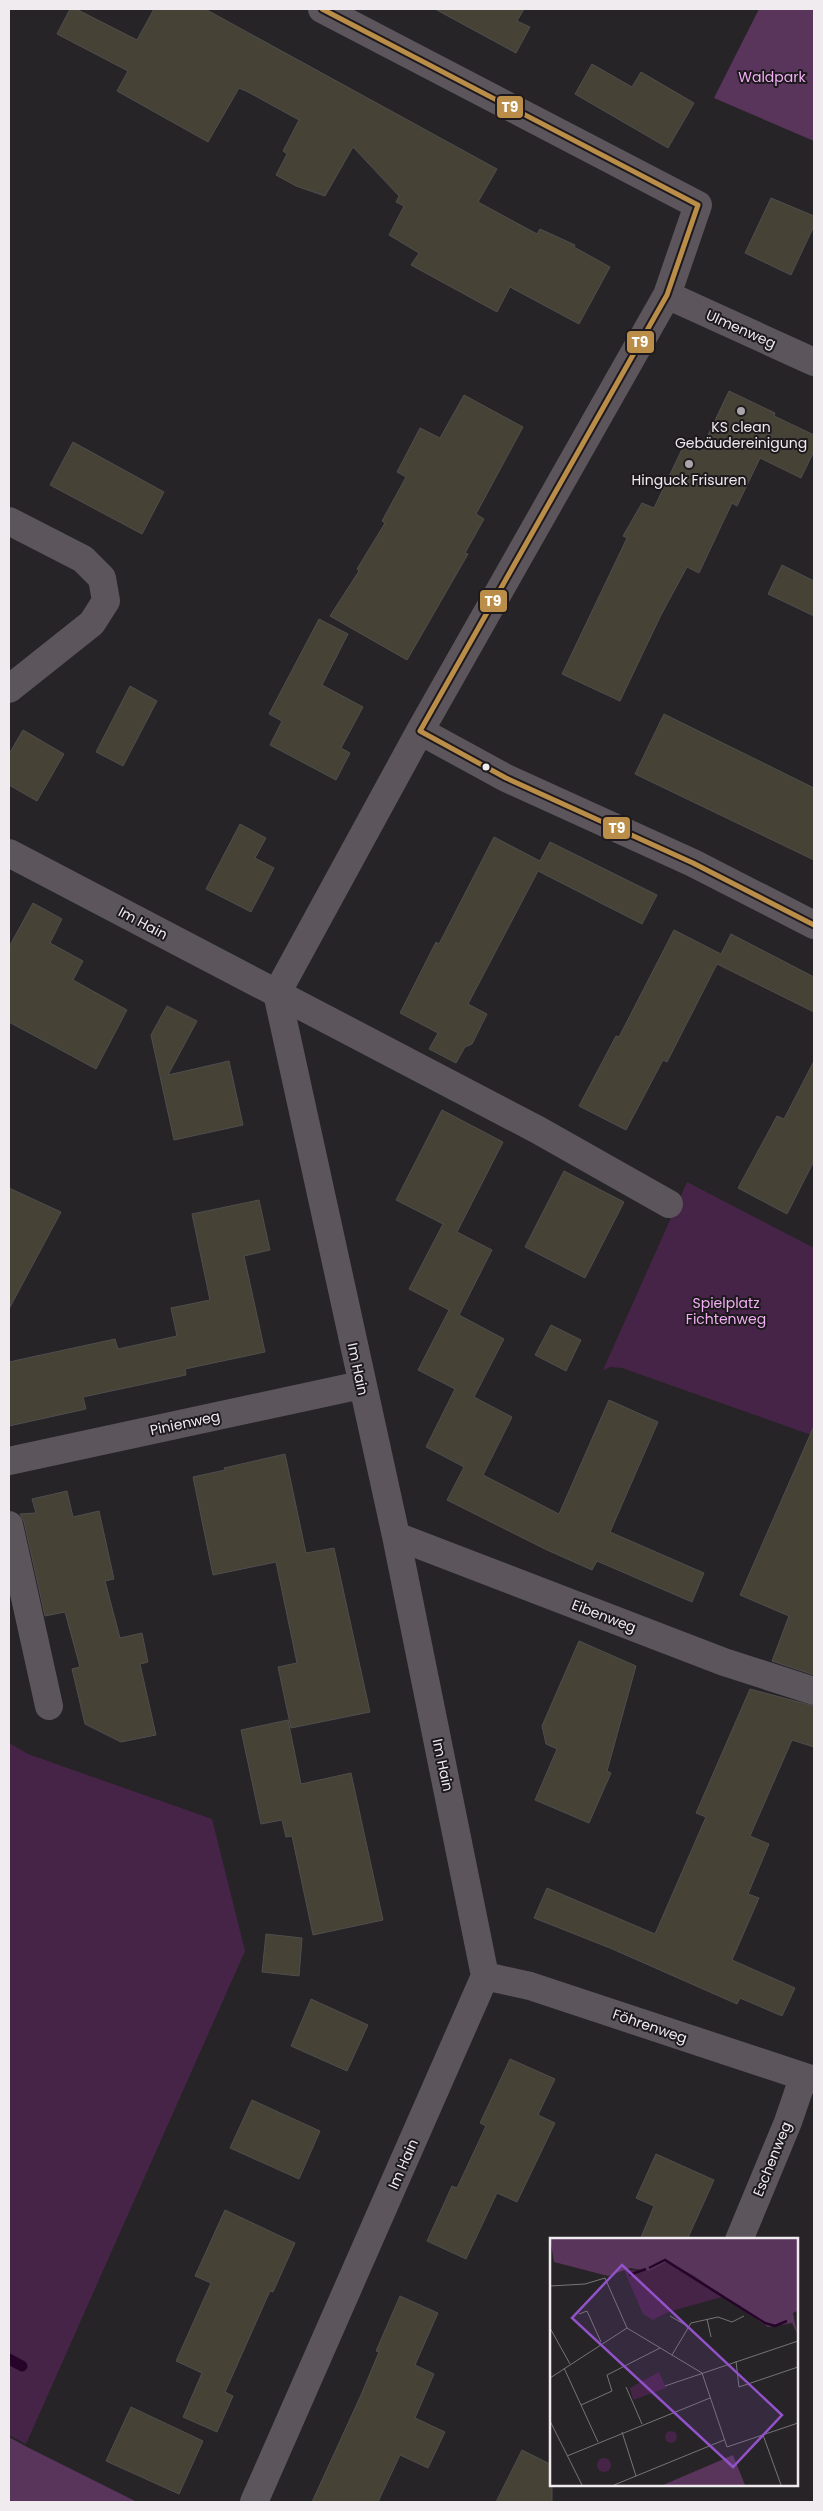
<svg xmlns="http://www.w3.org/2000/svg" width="823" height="2511" font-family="Poppins,sans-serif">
  <rect width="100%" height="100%" fill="#262426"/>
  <path fill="#462448" d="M687,1182L814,1248V1436L622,1368L611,1367L603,1370Z
    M9,1743L28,1754L212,1819L245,1951L26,2444L9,2435Z"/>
  <path fill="#5a355b" d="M759,9H814V141L714,98Z
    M9,2437L27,2447L137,2502H9Z"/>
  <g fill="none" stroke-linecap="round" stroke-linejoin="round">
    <path stroke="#260429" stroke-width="11" d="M9,2359L22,2366"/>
  </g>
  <path fill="#464236" stroke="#4f4e4e" d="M70,9H76L137,40L154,9H205L497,169L478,202L537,234L540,229L575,245L574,247L610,267L579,324L510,287L497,312L411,265L419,253L389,235L404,206L396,202L399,196L353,147L325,196L296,186L276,175L287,154L283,151L299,120L248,92L239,88L208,142L117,91L128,71L57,34Z
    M435,9H524L517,21L530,27L516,53Z
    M592,64L632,87L641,72L694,103L668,148L575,94Z
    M771,198L814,216V226L791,275L745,253Z
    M729,391L775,413L774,416L814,435V451L801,478L760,458L737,506L732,503L699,573L687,567L661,615L620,701L562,674L627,538L623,536L642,503L654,508L684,445L700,452Z
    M464,395L523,427L476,514L484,519L465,553L468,554L407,660L330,616L359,571L357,569L385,523L382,521L406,477L397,472L420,428L440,438Z
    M73,442L164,492L142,534L50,485Z
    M782,565L814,581V616L768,594Z
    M319,619L348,634L322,685L363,707L341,748L350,753L336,780L270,745L282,721L269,714Z
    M130,686L157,701L123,766L96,752Z
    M664,714L814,788V860L635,774Z
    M23,730L64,754L37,801L9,785V754Z
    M240,824L266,838L255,858L274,868L251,912L206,889Z
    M494,837L540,861L550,842L657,895L642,924L538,871L468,1004L487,1014L472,1044L465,1047L456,1063L429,1049L438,1033L400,1013L436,942L439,944Z
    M33,903L62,919L50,943L83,961L73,980L127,1010L96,1069L9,1022V947Z
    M674,930L721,954L731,934L814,977V1012L717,964L667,1062L663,1060L626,1130L579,1106L616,1036L619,1037Z
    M167,1006L197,1021L168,1075L229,1061L243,1125L174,1140L151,1035Z
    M814,1061V1161L787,1214L738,1188L777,1116L784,1119Z
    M442,1110L503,1142L457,1232L492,1250L459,1315L504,1339L474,1397L512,1417L483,1475L559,1514L609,1400L658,1422L610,1532L704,1573L692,1602L597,1561L592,1570L547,1550L447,1500L464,1467L426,1447L455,1389L418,1370L449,1310L409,1289L443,1224L396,1200Z
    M564,1171L624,1202L585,1278L525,1247Z
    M9,1188L61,1212L9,1309Z
    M259,1200L270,1250L244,1256L265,1352L185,1369L186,1375L83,1397L86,1409L9,1426V1362L115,1339L118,1349L177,1336L171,1308L210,1300L192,1214Z
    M551,1325L581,1340L566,1371L535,1355Z
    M814,1426V1675L772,1661L789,1616L740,1595Z
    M285,1454L306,1553L334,1548L370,1712L291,1728L278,1667L297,1663L276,1562L213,1575L193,1477L225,1470L224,1468Z
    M67,1491L73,1517L99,1511L114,1579L105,1581L120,1638L142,1633L148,1662L140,1664L156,1735L121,1742L85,1724L72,1669L80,1667L65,1612L45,1616L24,1522L20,1514L36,1513L32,1499Z
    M579,1641L636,1666L607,1771L611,1773L589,1823L535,1800L557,1749L546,1744L542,1726Z
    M750,1689L814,1706V1747L792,1740L750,1836L769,1844L748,1894L759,1898L732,1960L795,1988L782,2016L740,1998L737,2004L610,1948L534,1918L547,1888L655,1934L706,1817L696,1813Z
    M288,1720L301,1784L351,1773L383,1920L313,1935L292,1836L286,1837L282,1820L261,1824L241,1730Z
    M266,1934L302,1938L299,1976L262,1972Z
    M311,1999L368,2025L347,2071L291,2046Z
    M510,2059L555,2079L538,2115L555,2123L517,2202L497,2193L466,2259L427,2241L452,2186L457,2188L486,2126L480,2123Z
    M252,2100L320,2131L299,2179L230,2148Z
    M656,2154L714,2180L687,2240H640L654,2206L636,2198Z
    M225,2210L295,2243L273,2292L270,2291L225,2392L233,2396L217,2432L183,2417L202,2373L176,2361L211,2283L195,2276Z
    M400,2296L438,2313L415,2365L434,2374L415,2418L445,2432L428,2468L400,2455L378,2502H312L361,2395L379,2352L376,2351Z
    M131,2407L203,2441L179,2494L106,2461Z
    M522,2450L552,2465V2502H496Z"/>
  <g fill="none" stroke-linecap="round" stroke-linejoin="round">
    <path stroke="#5c565c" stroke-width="28" d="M667,295L814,362
      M9,521L83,559L102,578L106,601L92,623L9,689
      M420,731L506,778L693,863L814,925
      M9,853L538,1130L669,1204
      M277,993L420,731L667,295L698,205L322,9
      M9,1461L361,1385
      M9,1525L49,1706
      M396,1536L724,1662L814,1691
      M485,1976L530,1986L814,2080
      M739,2240L788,2122L803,2078
      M254,2502L485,1976L396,1536L277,993"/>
    <g stroke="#1d191d" stroke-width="9">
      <path id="bus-1" d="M322,9L698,205
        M420,731L667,295L698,205
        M420,731L506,778L693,863L814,925"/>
    </g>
    <use href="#bus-1" stroke="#ba8e48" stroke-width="5"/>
  </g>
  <g fill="#a9a5a9" stroke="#1d191d" stroke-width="2">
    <circle cx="741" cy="411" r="5"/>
    <circle cx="689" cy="464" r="5"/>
  </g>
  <circle fill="#efebef" stroke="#1d191d" stroke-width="2" cx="486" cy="767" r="4.5"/>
  <g text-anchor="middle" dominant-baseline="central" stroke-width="4" stroke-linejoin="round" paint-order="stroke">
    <g font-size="14" fill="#f2aff4" stroke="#1d191d">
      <text x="772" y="77">Waldpark</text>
      <text x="726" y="1303">Spielplatz<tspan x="726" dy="16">Fichtenweg</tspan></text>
    </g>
    <g font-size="14" fill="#efebef" stroke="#1d191d">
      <text transform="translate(741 329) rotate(24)">Ulmenweg</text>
      <text transform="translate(143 923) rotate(28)">Im Hain</text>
      <text transform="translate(358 1369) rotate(78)">Im Hain</text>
      <text transform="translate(185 1423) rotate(-12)">Pinienweg</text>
      <text transform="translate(604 1616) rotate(21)">Eibenweg</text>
      <text transform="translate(443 1765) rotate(78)">Im Hain</text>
      <text transform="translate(650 2026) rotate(19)">Föhrenweg</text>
      <text transform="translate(772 2159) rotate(-68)">Eschenweg</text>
      <text transform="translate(403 2164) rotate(-66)">Im Hain</text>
    </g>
    <g font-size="14" fill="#efebef" stroke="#1d191d">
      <text x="741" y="427">KS clean<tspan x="741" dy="16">Gebäudereinigung</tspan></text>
      <text x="689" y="480">Hinguck Frisuren</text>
    </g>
  </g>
  <g transform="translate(550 2238)">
    <rect width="248" height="248" fill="#262426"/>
    <path d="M115,24L141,36L172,59L118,74L103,82L93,76L74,32L99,33ZM109,134L116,150L83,162L80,150ZM115 199a6 6 0 1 1 12 0a6 6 0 1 1-12 0ZM47 227a7 7 0 1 1 14 0a7 7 0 1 1-14 0Z" fill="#462448"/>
    <path d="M0,0H247V73L243,75L247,95L242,85L218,89L141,36L116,24L99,33L80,30L58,38L4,24ZM183,217L195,247H113Z" fill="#5a355b"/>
    <path fill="none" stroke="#260429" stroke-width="2.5" d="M99,30L115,22L215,85L225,88L237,83M79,37L96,31"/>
    <path fill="none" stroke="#767476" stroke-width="1" d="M0,48L35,46L55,40L77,90L152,135M29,76L37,73L51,104M120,78L139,89M157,81L161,99M0,90L20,126M122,117L141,85L168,79L182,84L194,78M186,123L189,149L248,129M14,130L48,204M152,135L177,209L248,185M0,140L77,90M115,148L248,103M76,149L92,186M31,167L62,153L57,137L110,110M0,183L32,247M72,194L86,238M213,197L231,247M17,218L160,160M64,247L174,202"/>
    <path fill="#9252c9" fill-opacity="0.15" stroke="#9252c9" stroke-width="2.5" d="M72,27L232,177L183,229L22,80Z"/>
    <rect width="248" height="248" fill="none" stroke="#efebef" stroke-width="2.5"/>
  </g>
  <g stroke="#1d191d" stroke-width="2">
    <rect x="496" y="95" width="28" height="24" rx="5" fill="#ba8e48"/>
    <rect x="626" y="330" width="29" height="24" rx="5" fill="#ba8e48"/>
    <rect x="479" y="589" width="29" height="24" rx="5" fill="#ba8e48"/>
    <rect x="602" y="816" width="29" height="24" rx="5" fill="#ba8e48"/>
  </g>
  <g font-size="14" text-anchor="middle" font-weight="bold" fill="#fff">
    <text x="510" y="112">T9</text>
    <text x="640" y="347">T9</text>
    <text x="493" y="606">T9</text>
    <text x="617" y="833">T9</text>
  </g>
  <rect width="823" height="2511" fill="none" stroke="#efebef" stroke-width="20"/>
</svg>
